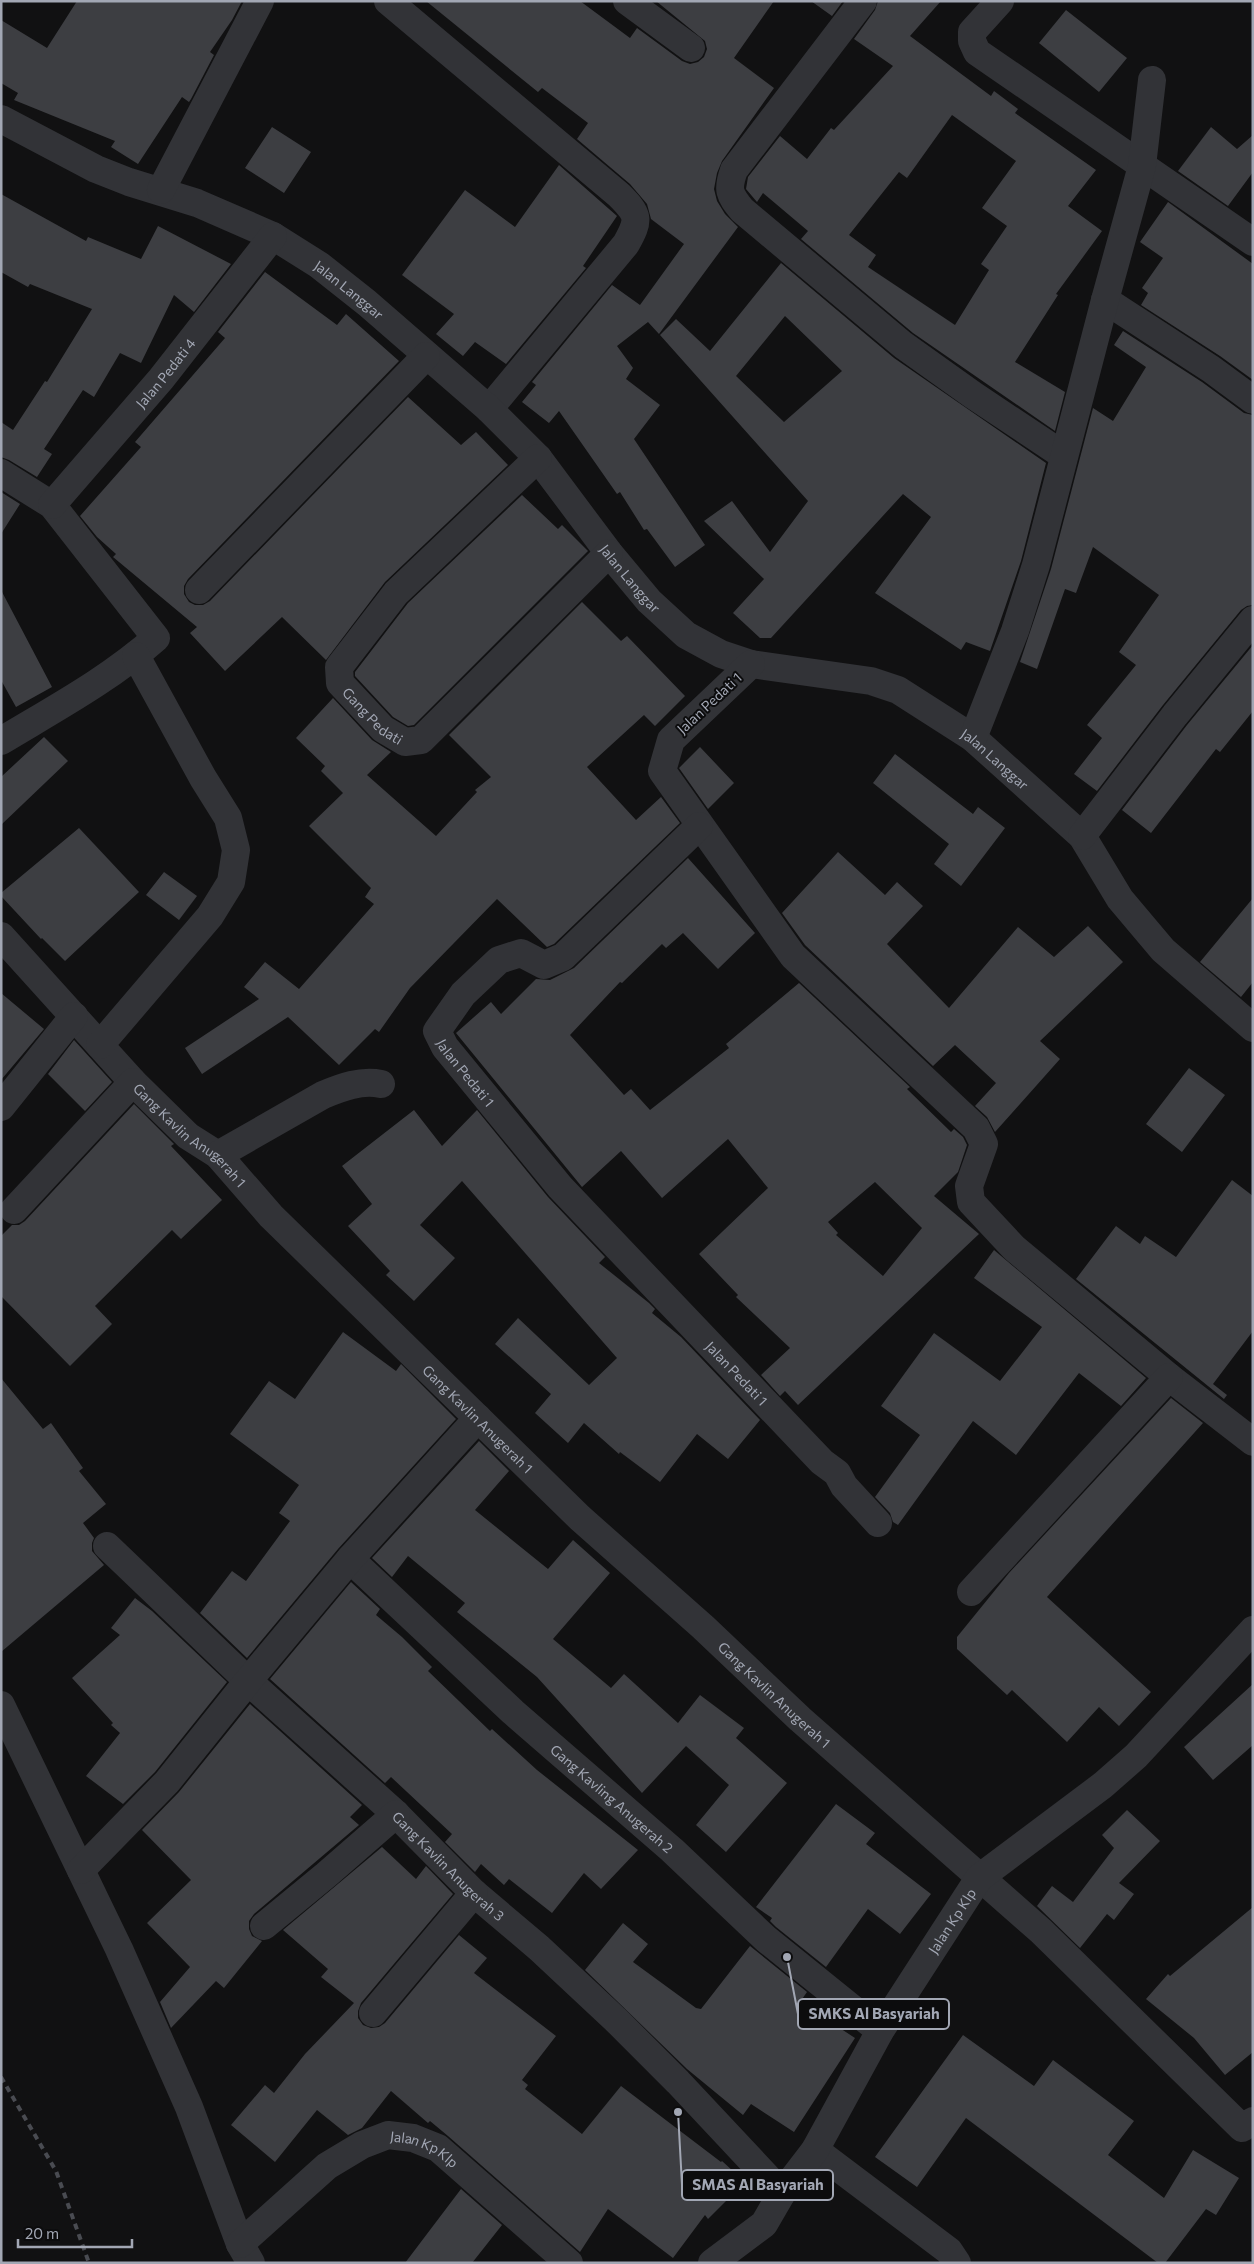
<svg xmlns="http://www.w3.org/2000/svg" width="1254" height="2264" font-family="Commissioner,sans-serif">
  <rect width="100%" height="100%" fill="#111112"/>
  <path fill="#3d3e42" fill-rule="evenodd" d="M77,1H242L232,20L210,52L214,55L191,99L189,102L182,97L138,164L111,147L115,141L14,100L18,93L1,83V20L47,48Z
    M426,1H580L630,38L637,28L682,61L690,64L698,62L704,57L707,49L705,41L656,1H774L734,58L774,88L722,161L717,173L714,189L717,201L725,214L738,227L659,334L648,322L617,346L633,368L626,379L660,405L634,439L705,545L675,567L647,529L644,530L620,492L617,494L559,411L549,423L522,402L536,385L532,382L612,285L640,305L684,244L651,219L647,204L630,184L577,139L588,123L542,88L538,92Z
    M811,1H843L832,16Z
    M878,1H941L910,36L991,96L994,91L1018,109L1015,113L1096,170L1068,206L1102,231L1056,294L1058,295L1015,362L1065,392L1055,431L913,333L801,239L808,231L763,193L757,202L746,189L748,177L780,136L807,159L831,128L834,130L893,66L854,39L875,10ZM952,115L1016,161L982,208L1007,226L981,264L989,270L955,325L868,267L876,255L849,235L899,172L907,178Z
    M1066,10L1127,58L1099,92L1039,43Z
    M272,127L311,152L284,193L245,168Z
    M1211,127L1237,149L1253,135V172L1228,206L1178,171Z
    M559,165L617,216L583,266L586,268L506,364L475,342L463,356L436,334L454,314L402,275L465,190L515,227Z
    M1,194L86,241L88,237L141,259L158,226L231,264L194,312L174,295L141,363L120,353L94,397L83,390L44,449L52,454L37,477L9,460L1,457V422L13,430L45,381L47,382L92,309L30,284L28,287L1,272Z
    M1168,202L1253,264V380L1220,356L1141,305L1148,293L1142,288L1163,258L1140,242Z
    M781,263L894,358L1046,463L1021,561L990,651L966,642L961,650L875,593L931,517L903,494L771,638H760L733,613L764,579L704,521L732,501L770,552L808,501L660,335L676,319L710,351ZM785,316L842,371L784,422L736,376Z
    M265,272L337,325L346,314L399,361L188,579L184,586V594L189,602L195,605H203L210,601L408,397L461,445L476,432L508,465L385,582L326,660L282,617L225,671L190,633L197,627L113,557L116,554L97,537L80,516L141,447L135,442L225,338L218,332Z
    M1123,331L1202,382L1244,413L1253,415V605L1247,606L1241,610L1163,705L1097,791L1074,774L1102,738L1087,725L1136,665L1119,652L1159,595L1093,547L1076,593L1065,589L1037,669L1020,662L1051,569L1093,408L1113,421L1146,367L1114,345Z
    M1,492L20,504L1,534Z
    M522,495L558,529L562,525L588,551L414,725L408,726L393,717L355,676V672L408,603Z
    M1,590L52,687L16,707L1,680Z
    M582,602L621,641L627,636L685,696L655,726L644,715L587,767L636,820L661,797L680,823L554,944L547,947L497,899L410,988L379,1032L375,1029L339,1065L288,1017L202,1074L185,1048L259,999L244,987L265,962L299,989L374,904L365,897L371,888L309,826L343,793L321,771L325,766L296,738L333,698L372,740L391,752L367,775L436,836L477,792L475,790L491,777L449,735Z
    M1253,645V711L1220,752L1216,749L1151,833L1122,810L1187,725Z
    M44,737L68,761L1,825V777Z
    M700,747L734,783L708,809L679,768Z
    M895,754L973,814L978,807L1005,828L961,886L934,864L949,844L873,783Z
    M79,828L139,892L65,961L42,938L41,939L1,896V893Z
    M838,852L885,895L897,882L923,906L887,944L949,1008L1018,927L1054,957L1088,926L1123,962L1040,1041L1060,1059L995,1132L987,1117L975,1106L996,1083L955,1045L933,1066L805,945L782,913Z
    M688,858L755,933L718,969L683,933L666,948L662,944L622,983L620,982L570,1035L624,1095L631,1089L650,1110L729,1048L726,1044L799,983L910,1087L907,1089L951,1132L954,1129L963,1137L967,1145L958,1172L934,1196L979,1234L798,1405L785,1391L780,1396L761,1375L790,1348L736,1297L738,1295L699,1254L768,1188L728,1139L662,1198L621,1151L582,1187L456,1033L491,1002L501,1014L536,979L550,980L574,968ZM875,1182L922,1228L883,1276L836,1235L838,1233L828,1222Z
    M164,872L197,896L179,920L146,895Z
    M1253,898V982L1241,997L1200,962Z
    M1,993L44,1029L1,1080Z
    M74,1040L112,1082L85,1111L48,1074Z
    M1189,1068L1225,1095L1182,1152L1146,1124Z
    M134,1104L174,1144L171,1146L222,1200L181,1239L172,1230L95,1306L112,1324L70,1366L1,1296V1236L12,1225H19L25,1221Z
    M414,1110L442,1146L477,1110L548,1197L605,1257L599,1263L649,1303L655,1309L652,1313L681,1337L760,1420L728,1459L697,1434L660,1482L620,1452L619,1454L584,1423L568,1443L535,1413L551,1394L495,1344L518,1318L589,1385L617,1358L462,1181L420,1225L455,1258L414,1301L386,1275L390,1271L348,1226L372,1204L342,1166Z
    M1232,1180L1253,1196V1331L1213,1384L1227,1395L1224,1399L1076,1279L1116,1226L1140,1244L1145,1236L1176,1257Z
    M994,1250L1146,1378L1121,1406L1079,1373L1016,1455L973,1421L898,1525L893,1522L890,1513L875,1497L920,1435L881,1406L934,1333L1000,1381L1042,1327L974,1278Z
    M343,1332L396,1371L401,1364L456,1419L338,1549L247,1658L200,1613L232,1571L246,1581L290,1521L279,1513L299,1485L230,1434L269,1381L295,1399Z
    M1,1378L43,1429L51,1423L83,1468L79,1471L106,1504L83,1523L94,1538L92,1543V1551L104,1565L1,1652Z
    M1171,1398L1203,1423L1047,1597L1151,1692L1119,1726L1099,1707L1067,1742L1012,1690L1007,1695L957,1649V1637L1009,1573Z
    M479,1441L509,1471L475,1510L548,1569L573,1540L610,1573L553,1639L611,1688L624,1674L678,1723L700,1695L744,1728L736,1738L787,1783L726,1852L696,1825L729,1785L686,1746L642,1793L537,1677L457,1612L465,1603L408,1556L392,1577L372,1558Z
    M351,1582L380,1609L376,1615L402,1637L432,1667L428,1671L490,1731L492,1729L537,1770L638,1850L601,1889L584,1873L552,1913L509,1879L504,1885L481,1864L475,1872L445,1842L452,1834L391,1777L385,1783L270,1679Z
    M135,1598L152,1611L227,1682L155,1772L123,1804L86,1776L120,1733L111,1725L113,1723L72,1678L120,1635L111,1628Z
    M1253,1684V1745L1213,1780L1184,1747Z
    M250,1704L362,1805L350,1817L359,1825L254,1914L249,1921V1929L252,1936L262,1941L224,1988L216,1981L171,2028L160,2002L190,1967L147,1923L191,1880L142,1830L179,1792Z
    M836,1804L875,1833L866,1844L931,1894L900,1934L868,1909L826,1967L776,1927L770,1921L772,1918L756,1907Z
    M1127,1810L1160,1841L1119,1883L1134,1894L1114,1920L1107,1914L1080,1948L1037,1906L1052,1886L1073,1902L1114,1848L1102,1835Z
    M382,1847L416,1879L426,1866L453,1894L361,2003L358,2011V2018L363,2025L371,2028L379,2027L385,2023L459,1935L487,1958L474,1973L556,2036L522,2080L528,2085L525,2089L582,2134L621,2086L721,2162L722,2161L745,2182L708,2219L705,2215L673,2258L608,2209L580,2252L448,2136L430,2121L428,2123L391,2091L362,2128L348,2135L317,2110L275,2162L231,2125L265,2085L274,2093L305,2054L354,2003L321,1977L328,1969L283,1930Z
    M1253,1907V2052L1225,2075L1194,2038L1146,1999L1168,1974L1170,1976Z
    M623,1923L648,1944L633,1962L696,2008L701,2009L750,1946L807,1992L800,2002L855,2038L794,2132L751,2104L743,2115L687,2069L585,1970Z
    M963,2035L1034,2086L1053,2060L1134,2121L1108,2155L1164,2198L1193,2150L1239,2178L1216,2215L1206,2209L1165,2263H1158L966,2118L917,2187L875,2157Z
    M461,2189L502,2225L472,2263H405Z"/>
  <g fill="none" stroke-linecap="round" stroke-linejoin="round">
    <g stroke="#323337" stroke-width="28">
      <path d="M388,1L619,195C639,215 640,219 626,244L489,409"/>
      <path d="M627,1L691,48"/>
      <path d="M863,1L734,170C727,190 729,194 742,210L903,345L973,395L1063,455"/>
      <path d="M1000,1L972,32V41L977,52L1253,242"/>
      <path id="s1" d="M1,119L96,169L129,182L197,203L273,236L319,265L367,303L489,409L538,458L609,553L649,601L686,635L721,654L751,664L871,681L898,690L973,738L1082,836L1120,899L1163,950L1253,1028"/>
      <path d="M161,190L260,1"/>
      <path d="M1105,300L1211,369L1253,400"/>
      <path id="s2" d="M538,458L396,593L339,667L340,683L383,729L405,742L421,740L609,553"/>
      <path d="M1,473L52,505L156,638C110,679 54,709 1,741"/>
      <path id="s3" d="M52,505L161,379L273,236"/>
      <path d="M199,590L426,356"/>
      <path d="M751,664L671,740L662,771L793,956L976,1128L984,1144L969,1186L971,1202L1014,1248L1169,1377L1253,1442"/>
      <path d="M973,738L1015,631L1036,565L1105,300L1142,166L1152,80"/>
      <path id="s4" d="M699,826L563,957L544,965L521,953L499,960L463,994L437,1031L445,1047L560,1187L822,1462L837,1473L844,1486L878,1523"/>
      <path d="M1082,836L1175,715L1253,620"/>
      <path id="s5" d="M1,936L133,1082L188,1136L218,1155L271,1216L580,1518L703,1627L800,1719L1041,1931L1242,2128L1253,2121"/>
      <path d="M100,1045L210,916L231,882L236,850L228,818L203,778L136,656"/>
      <path d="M1,1107L74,1016"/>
      <path d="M218,1155L323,1095C342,1087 361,1080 381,1084"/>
      <path d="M14,1210L133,1082"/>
      <path id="s6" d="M107,1546L248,1681L396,1814L474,1893L539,1948L616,2020L678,2082L782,2193"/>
      <path id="s7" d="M350,1559L513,1712L672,1850L766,1939L880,2031"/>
      <path d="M971,1592L1169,1377"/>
      <path d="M1,1705L119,1949L189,2107L240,2244L251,2263"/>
      <path d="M81,1870L167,1782L248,1681L350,1559L478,1418"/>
      <path d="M264,1926L326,1875L396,1814"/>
      <path d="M373,2013L474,1893"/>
      <path d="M815,2150L949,2251L957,2263"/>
      <path id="s8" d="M240,2244L327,2166L362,2145L388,2135L413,2138L438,2148L569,2263"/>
      <path id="s9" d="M712,2263L764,2224L782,2193L815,2150L880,2031L979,1878L1103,1785L1136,1756L1253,1630"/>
    </g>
    <path stroke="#494b51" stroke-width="4" stroke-dasharray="6 5" stroke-linecap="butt" d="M1,2077L56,2171L89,2263"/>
  </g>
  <g text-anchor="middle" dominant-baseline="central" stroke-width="4" stroke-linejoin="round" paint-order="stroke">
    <g font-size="14" fill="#a2a7b4" stroke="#0c0c0d">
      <text stroke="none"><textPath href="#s1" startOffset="390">Jalan Langgar</textPath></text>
      <text stroke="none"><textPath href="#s3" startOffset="174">Jalan Pedati 4</textPath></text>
      <text stroke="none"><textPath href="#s1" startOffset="795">Jalan Langgar</textPath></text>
      <text transform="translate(709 703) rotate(-43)">Jalan Pedati 1</text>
      <text stroke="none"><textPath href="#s2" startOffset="352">Gang Pedati</textPath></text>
      <text stroke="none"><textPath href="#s1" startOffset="1215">Jalan Langgar</textPath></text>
      <text stroke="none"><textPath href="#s4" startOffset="404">Jalan Pedati 1</textPath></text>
      <text stroke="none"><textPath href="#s5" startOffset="275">Gang Kavlin Anugerah 1</textPath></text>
      <text stroke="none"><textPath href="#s4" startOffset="809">Jalan Pedati 1</textPath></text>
      <text stroke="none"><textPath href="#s5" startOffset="680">Gang Kavlin Anugerah 1</textPath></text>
      <text stroke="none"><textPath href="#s5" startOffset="1085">Gang Kavlin Anugerah 1</textPath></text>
      <text stroke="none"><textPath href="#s7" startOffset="355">Gang Kavling Anugerah 2</textPath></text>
      <text stroke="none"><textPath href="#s6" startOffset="468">Gang Kavlin Anugerah 3</textPath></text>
      <text stroke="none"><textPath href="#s9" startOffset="422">Jalan Kp Klp</textPath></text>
      <text stroke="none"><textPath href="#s8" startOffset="225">Jalan Kp Klp</textPath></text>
    </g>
  </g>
  <path fill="none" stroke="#a2a7b4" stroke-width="2" d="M787 1957L798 2014M678 2112L682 2185"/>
  <g fill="#a2a7b4" stroke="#0c0c0d" stroke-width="2">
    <circle cx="787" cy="1957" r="5"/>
    <circle cx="678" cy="2112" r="5"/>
  </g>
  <g fill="#0c0c0d" stroke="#a2a7b4" stroke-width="2">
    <rect x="798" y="1999" width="151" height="30" rx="5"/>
    <rect x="682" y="2170" width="151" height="30" rx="5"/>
  </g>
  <g font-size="15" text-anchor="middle" font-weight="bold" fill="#a2a7b4">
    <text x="874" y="2019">SMKS Al Basyariah</text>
    <text x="758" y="2190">SMAS Al Basyariah</text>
  </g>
  <rect width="1254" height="2264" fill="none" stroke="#a2a7b4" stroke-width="5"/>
  <path d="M18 2239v8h114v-8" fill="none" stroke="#a2a7b4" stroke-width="2.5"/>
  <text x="25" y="2239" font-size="15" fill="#a2a7b4" stroke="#0c0c0d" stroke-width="4" paint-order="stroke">20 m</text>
</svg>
